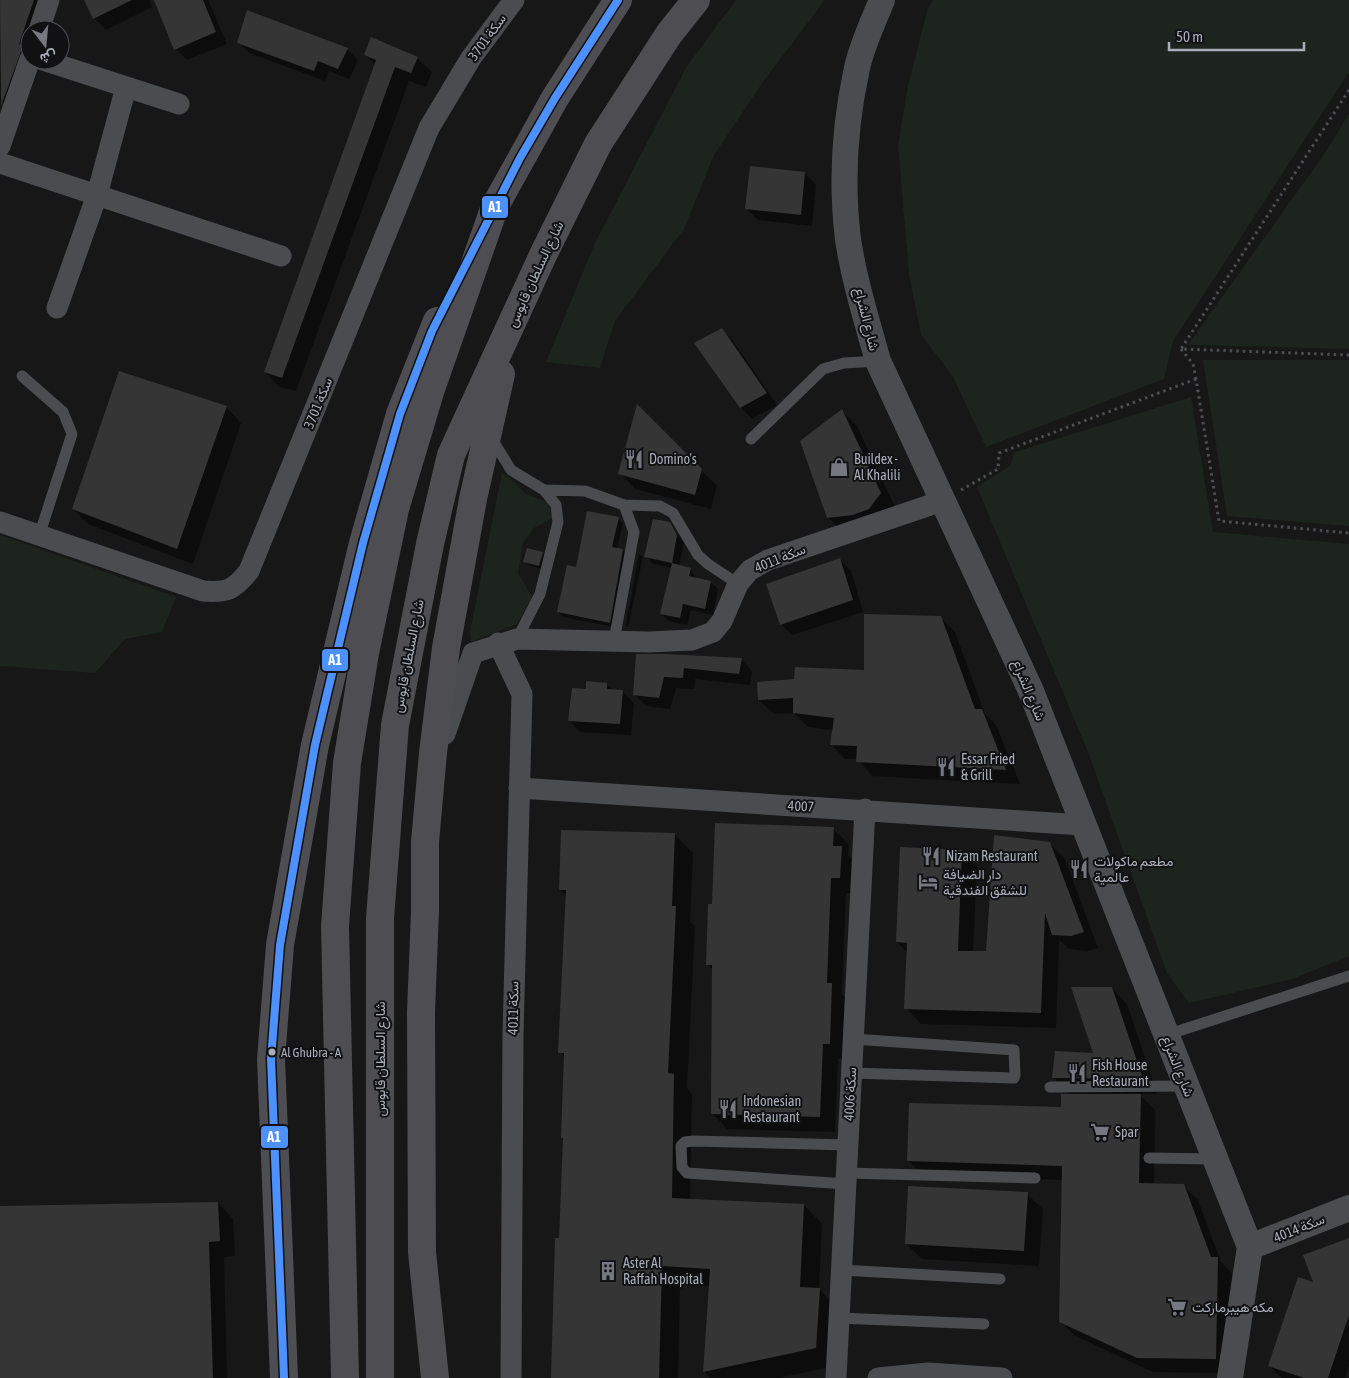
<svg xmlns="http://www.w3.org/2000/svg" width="1349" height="1378" font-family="'Asap Condensed',Vazirmatn,sans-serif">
  <rect width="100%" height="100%" fill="#171717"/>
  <path fill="#1d241e" d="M736,0H825L765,79L714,155L684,229L615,321L600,368L546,362L595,243L687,66Z
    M933,0H1349V72L1173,341L1164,379L986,447L953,377L921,334L909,274L898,145L908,85L928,8Z
    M1349,114V349L1188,345L1325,153Z
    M1203,360H1349V526L1227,516Z
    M1191,397L1213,532L1349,544V956L1292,979L1189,1003L1167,973L1088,752L977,487L1010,466L1015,452Z
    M502,473L510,478L526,494L547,502L553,518L534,528L523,543L518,573L532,597L517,624L471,642L470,632Z
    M0,535L176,597L162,632L125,639L95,673L0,666Z"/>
  <path fill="#0007" d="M0,0H48L30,30V60L16,107L0,101Z
    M86,0H149L152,7L106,30L94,18Z
    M158,0H208L227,44L187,60L176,49Z
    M238,42L347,49L358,60L349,79L329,71L325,81L249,53Z
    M365,55L417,58L432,72L426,87L409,81L296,391L279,387L265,372L375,65Z
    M751,168L805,173L816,185L812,226L758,220L746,208Z
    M722,329L733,341L777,405L752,419L741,407Z
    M226,407L241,423L193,564L88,524L73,509Z
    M638,407L717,486L711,509L635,489L620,473Z
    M842,411L857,426L896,509L843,533L828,517Z
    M618,518L623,523L617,549L623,550L627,555L614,627L563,617L558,612L577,568Z
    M669,523L684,543L679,566L690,569L697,579L711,582L718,589L713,615L691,610L687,625L669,621L661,614L672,568L653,564L646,556Z
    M542,553L546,556L542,569L528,565L525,562Z
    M639,554L643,557L628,627L626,625Z
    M840,560L851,571L863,612L792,635L781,624Z
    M940,617L955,632L985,714L996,725L1020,784L872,776L858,759H845L831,744L833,730L808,727L794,713L774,714L759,700L865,671Z
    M637,655L741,659L752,671L750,685L695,679L694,689L676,688L670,709L646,706L635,695Z
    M606,684L613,690L623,692L634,703L631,735L580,732L569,720L587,690Z
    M833,829L849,844L848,855L856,863L855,893H846L842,994L847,999L845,1059H838L835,1132L727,1129L712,1113L714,971L707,964L713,905Z
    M674,834L693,853L690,922L695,926L687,1088L692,1094L690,1200L804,1205L822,1224L819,1289L838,1308L834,1366L779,1378H710L704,1372L710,1286L680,1284L678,1378H552L564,1140L562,1138L565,1057L560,1052L567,897L560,890Z
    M1049,843L1065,859L1098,948L1087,951L1069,949L1059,940L1056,1028L921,1024L906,1008L907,953L897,942L901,849L962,851L977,867L973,952L987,953Z
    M1112,988L1127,1004L1157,1094H1139L1155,1110L1154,1185H1183L1198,1200L1221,1262L1232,1273L1230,1373L1153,1372L1075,1336L1060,1321L1063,1180L923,1175L908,1161L1062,1109L1071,1096L1054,1078L1095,1054Z
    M1027,1194L1043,1209L1039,1266L922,1259L906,1244Z
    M218,1203L233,1219L235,1256L224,1257L227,1378H0V1207Z
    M1349,1240V1311L1345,1323L1347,1324L1349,1319V1365L1345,1378H1282L1269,1366L1315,1284Z"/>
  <path fill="#353536" d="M0,0H34L19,44L23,46L1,106Z
    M84,0H132L93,19Z
    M154,0H203L216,32L174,50Z
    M247,10L348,48L338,69L318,61L314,71L237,43Z
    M371,37L418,57L411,73L395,67L282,378L264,372L376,60L364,55Z
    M750,166L805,172L801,215L745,209Z
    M722,328L767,393L740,408L694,343Z
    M119,371L227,406L177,549L72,509Z
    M637,404L702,469L695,495L618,474Z
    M842,409L881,493L869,509L853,515L827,518L800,441Z
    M587,511L619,517L612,547L623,549L610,623L557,612L567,565L576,567Z
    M653,519L670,522L677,535L672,563L644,557Z
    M527,548L543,552L539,566L523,562Z
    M840,558L853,600L780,625L766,584Z
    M672,563L691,568L689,576L711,581L705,609L683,604L680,618L660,614Z
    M864,614L941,616L975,709H982L1006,770L856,762L857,746L830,745L834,718L793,713V698L758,700L757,682L794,679L795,667L864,670Z
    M636,654H665L742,658L739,674L684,668L683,678L664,677L659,698L633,695Z
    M586,681L607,683V689L623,690L620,724L568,721L572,688L586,689Z
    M715,823L834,827L833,846H842L840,878H831L827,983H832L830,1044H823L820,1117L711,1114L712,965H706L708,904H712Z
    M561,830L675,833L672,906H676L668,1073L674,1074L672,1198L804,1204L800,1287L820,1288L816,1348L703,1372L710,1269L662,1266L659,1378H551L555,1238H559L563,1138H561L564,1053H558L566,890H559Z
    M994,835L1050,842L1084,932L1071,936L1052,935L1045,913L1041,1013L904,1009L907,943L896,942L900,847L962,850L958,951H986Z
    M1071,987H1112L1143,1079L1052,1078L1055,1051L1093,1053Z
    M1061,1094H1141L1139,1183L1184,1184L1211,1257H1218L1216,1359L1137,1358L1059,1322L1062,1166L907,1161L909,1103L1061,1107Z
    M908,1186L1028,1192L1024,1251L905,1244Z
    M218,1202L220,1241L209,1242L213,1378H0V1206Z
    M1349,1238V1315L1328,1378H1304L1268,1366L1298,1277L1313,1282L1303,1255Z"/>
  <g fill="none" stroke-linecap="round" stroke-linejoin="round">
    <path stroke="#4d4e52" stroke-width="3" stroke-dasharray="2.5 4" stroke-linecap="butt" d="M1349,90L1181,349L1349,355
      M1181,349L1193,364L1196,379L1219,521L1349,533
      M961,490L998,469L999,453L1196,379"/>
    <path stroke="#4b4c50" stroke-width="11" d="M22,376L63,412L72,434L39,536
      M492,439L511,470L544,490L556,505L558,522L540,594L517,639
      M751,439L823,369L844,363L878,361
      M544,490L585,491L624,505L634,532L614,641
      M624,505L660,506L673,513L698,555L708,564L738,584
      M1166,1035L1349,976
      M851,1073L1014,1078L1015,1075L1014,1050L853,1039
      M1050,1087L1186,1086
      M1149,1158L1215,1159
      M846,1173L1035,1178
      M846,1184L687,1173L682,1167L681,1146L685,1142L693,1141L848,1145
      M842,1270L1000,1279
      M839,1318L984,1324"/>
    <path stroke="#4b4c50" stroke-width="21" d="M39,30L49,0
      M43,60L179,104
      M0,146L30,59
      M0,163L281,256
      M57,308L97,195L126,87
      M0,522L203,591C227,593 234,590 249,571L429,128L471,58L514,0
      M498,643L522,694L513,1034L511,1378
      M445,734L473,653L517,639L649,642L692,640L713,632L722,621L738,584L750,570L768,560L942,501
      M519,788L1083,825
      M836,1378L865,809
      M878,1378L928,1373L1002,1378"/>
    <path stroke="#4b4c50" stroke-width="26" d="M882,0C873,22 862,45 857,68C845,123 841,182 848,239C854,280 867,321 878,361L1031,691L1250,1247L1230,1378
      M1250,1247L1349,1208"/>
    <path stroke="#4e4e52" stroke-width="28" d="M284,1378L271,1059L280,945L315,745L363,543L400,414L437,321
      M345,1378L335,926L347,763L365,653L395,509L430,392L495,206L555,98L618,0
      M380,1378V918L395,725L430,544L451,455L544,253L598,144L669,34L696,0
      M435,1378L422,1252L421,1012L425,911V842L433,753L446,648L473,499L501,374"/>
    <g stroke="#111113" stroke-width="11">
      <path id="bus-1" d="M284,1378L271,1059L280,945L315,745L363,543L400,414L432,331L520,158L555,98L618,0"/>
    </g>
    <use href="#bus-1" stroke="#4c91ff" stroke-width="8"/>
  </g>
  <defs>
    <g id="restaurant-bare" transform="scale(1.5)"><path d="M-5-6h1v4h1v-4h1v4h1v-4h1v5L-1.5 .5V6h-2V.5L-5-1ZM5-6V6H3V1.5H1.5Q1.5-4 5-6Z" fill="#757880" stroke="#111113" stroke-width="2.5" paint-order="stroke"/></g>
    <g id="shop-bare" transform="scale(1.5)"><path d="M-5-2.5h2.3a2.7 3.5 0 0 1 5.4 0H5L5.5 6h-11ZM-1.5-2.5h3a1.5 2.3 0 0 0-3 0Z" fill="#757880" stroke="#111113" stroke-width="2.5" paint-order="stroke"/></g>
    <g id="hotel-bare" transform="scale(1.5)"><path d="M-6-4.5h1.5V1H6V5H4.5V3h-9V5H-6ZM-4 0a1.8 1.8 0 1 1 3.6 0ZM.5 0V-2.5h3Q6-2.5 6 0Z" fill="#757880" stroke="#111113" stroke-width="2.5" paint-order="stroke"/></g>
    <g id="supermarket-bare" transform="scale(1.5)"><path d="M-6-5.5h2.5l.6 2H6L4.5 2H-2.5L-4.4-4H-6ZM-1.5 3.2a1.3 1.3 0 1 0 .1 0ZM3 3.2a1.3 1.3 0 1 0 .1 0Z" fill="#757880" stroke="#111113" stroke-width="2.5" paint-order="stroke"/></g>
    <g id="building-bare" transform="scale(1.5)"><path d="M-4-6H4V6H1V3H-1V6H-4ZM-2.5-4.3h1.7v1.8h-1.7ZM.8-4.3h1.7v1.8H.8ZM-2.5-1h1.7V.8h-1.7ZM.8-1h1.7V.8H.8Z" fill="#757880" stroke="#111113" stroke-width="2.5" paint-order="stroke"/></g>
  </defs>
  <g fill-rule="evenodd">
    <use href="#restaurant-bare" x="634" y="459"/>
    <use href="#shop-bare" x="839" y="467"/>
    <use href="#restaurant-bare" x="946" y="767"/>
    <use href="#restaurant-bare" x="931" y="856"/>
    <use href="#restaurant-bare" x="1079" y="869"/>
    <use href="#hotel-bare" x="928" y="882"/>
    <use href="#restaurant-bare" x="1077" y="1073"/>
    <use href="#restaurant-bare" x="728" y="1109"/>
    <use href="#supermarket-bare" x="1100" y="1132"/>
    <use href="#building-bare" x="608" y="1271"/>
    <use href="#supermarket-bare" x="1177" y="1307"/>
  </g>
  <circle fill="#a8adb8" stroke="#111113" stroke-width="2" cx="272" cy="1052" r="4.5"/>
  <g text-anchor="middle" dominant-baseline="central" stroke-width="4" stroke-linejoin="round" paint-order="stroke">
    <g font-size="13" fill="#a8adb8" stroke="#111113" text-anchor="start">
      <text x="281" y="1052">Al Ghubra - A</text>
    </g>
    <g font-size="14" fill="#a8adb8" stroke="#111113">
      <text transform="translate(487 37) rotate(-54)">سكة 3701</text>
      <text transform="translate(535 274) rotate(-65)">شارع السلطان قابوس</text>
      <text transform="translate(867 319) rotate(76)">شارع الشراع</text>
      <text transform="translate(318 403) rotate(-68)">سكة 3701</text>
      <text transform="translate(780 558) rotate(-22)">سكة 4011</text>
      <text transform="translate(408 656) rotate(-79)">شارع السلطان قابوس</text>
      <text transform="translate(1029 690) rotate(67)">شارع الشراع</text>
      <text transform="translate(801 806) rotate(3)">4007</text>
      <text transform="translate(513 1008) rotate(-89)">سكة 4011</text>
      <text transform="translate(380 1059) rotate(-90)">شارع السلطان قابوس</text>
      <text transform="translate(1178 1066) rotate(68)">شارع الشراع</text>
      <text transform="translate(850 1094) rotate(-87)">سكة 4006</text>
      <text transform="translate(1299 1228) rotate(-22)">سكة 4014</text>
    </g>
    <g font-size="14" fill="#a8adb8" stroke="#111113" text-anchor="start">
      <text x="649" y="459">Domino's</text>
      <text x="854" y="459">Buildex -<tspan x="854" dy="16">Al Khalili</tspan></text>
      <text x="961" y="759">Essar Fried<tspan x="961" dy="16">&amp; Grill</tspan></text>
      <text x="946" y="856">Nizam Restaurant</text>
      <text x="1094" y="861">مطعم ماكولات<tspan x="1094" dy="16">عالمية</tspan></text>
      <text x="943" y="874">دار الضيافة<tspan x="943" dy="16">للشقق الفندقية</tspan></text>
      <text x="1092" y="1065">Fish House<tspan x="1092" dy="16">Restaurant</tspan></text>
      <text x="743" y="1101">Indonesian<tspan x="743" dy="16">Restaurant</tspan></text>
      <text x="1115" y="1132">Spar</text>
      <text x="623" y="1263">Aster Al<tspan x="623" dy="16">Raffah Hospital</tspan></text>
      <text x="1192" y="1307">مكه هيبرماركت</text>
    </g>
  </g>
  <g stroke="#111113" stroke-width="2">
    <rect x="481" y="195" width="28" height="24" rx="5" fill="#4c91ff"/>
    <rect x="321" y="648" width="28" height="24" rx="5" fill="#4c91ff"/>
    <rect x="260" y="1125" width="29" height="24" rx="5" fill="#4c91ff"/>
  </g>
  <g font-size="14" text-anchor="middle" font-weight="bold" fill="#fff">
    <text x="495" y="212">A1</text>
    <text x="335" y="665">A1</text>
    <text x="274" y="1142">A1</text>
  </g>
  <g transform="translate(45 45) rotate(164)"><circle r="24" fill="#111113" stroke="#4d4f55"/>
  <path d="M0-4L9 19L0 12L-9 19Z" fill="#757880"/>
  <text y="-8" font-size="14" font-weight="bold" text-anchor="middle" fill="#a8adb8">ش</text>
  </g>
  <path d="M1169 42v8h135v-8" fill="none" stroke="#a8adb8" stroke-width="2.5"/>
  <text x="1176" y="42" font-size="15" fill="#a8adb8" stroke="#111113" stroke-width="4" paint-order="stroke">50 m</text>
</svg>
